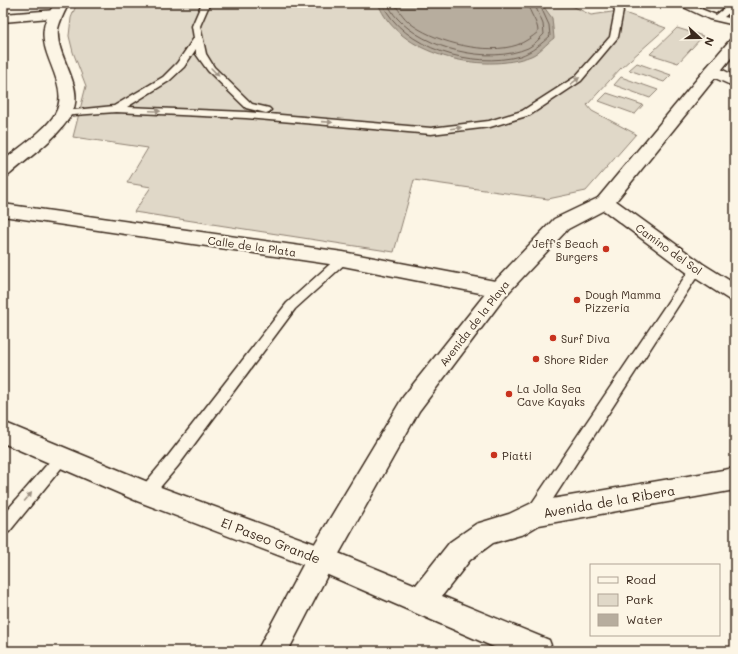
<svg xmlns="http://www.w3.org/2000/svg" width="738" height="654" font-family="Mali,sans-serif">
  <rect width="100%" height="100%" fill="#fcf5e5"/>
  <filter id="ink" filterUnits="userSpaceOnUse"><feTurbulence type="fractalNoise" baseFrequency=".025" numOctaves="2"/><feDisplacementMap in="SourceGraphic" scale="8" xChannelSelector="R" yChannelSelector="G"/><feConvolveMatrix kernelMatrix="1 2 1 2 8 2 1 2 1" color-interpolation-filters="sRGB"/></filter>
  <g filter="url(#ink)">
    <path fill="#e0d8c8" stroke="#8e8173" d="M77,3H566L591,15L619,11L666,28L621,68L587,105L592,111L636,134L586,191L548,199L414,180L394,252L134,212L151,187L127,183L148,148L73,137L86,86L73,52L69,36L71,18Z
      M677,28L703,36L678,63L650,54Z
      M637,63L671,75L664,82L629,70Z
      M621,77L658,90L650,98L614,85Z
      M607,93L643,105L635,114L599,101Z"/>
    <path fill="#b7ad9e" stroke="#85796b" d="M378,3H541L552,18L554,38C547,43 539,53 531,56C483,75 397,55 378,3Z"/>
    <g fill="none" stroke-linecap="round" stroke-linejoin="round">
      <path stroke="#6d5e51" stroke-width="1" d="M382,3C403,49 473,69 520,56C532,52 541,44 550,36L549,25L539,3
        M387,3C390,8 393,14 397,18C425,49 489,65 528,48C534,45 539,39 544,34L543,24L534,3
        M394,3C400,12 405,20 414,26C439,43 487,55 517,45C525,42 532,37 538,32C538,21 529,14 528,3"/>
      <g stroke="#3b2a1e" stroke-width="3">
        <path id="lane" d="M202,3H210L200,26L206,54L214,67L252,104L269,108L271,110L269,112L266,113L246,108L208,71L196,54V49L184,67L169,81L127,107L246,112L431,128L489,121L522,111L575,77L610,37L615,11L612,3H620L623,11L618,37L581,81L530,115L490,127L431,134L246,118L116,112L60,116L59,114L60,112L64,111L114,106L163,77L177,63L194,38L192,26Z
          M675,3H686L716,15L731,3H735V8L724,17L735,19V25L709,19Z
          M343,255L347,256L349,259L347,262L295,309L178,466L151,498L146,500L141,498L138,493L141,488L168,456L287,303L339,256Z
          M696,265L700,266L702,269L700,272L540,519L534,521L528,519L526,514L528,509L692,266Z
          M62,451L67,453L69,457L67,461L9,532L3,534V515L57,453Z"/>
      </g>
      <g stroke="#3b2a1e" stroke-width="3">
        <path id="street" d="M56,10L61,11L63,14L61,17L3,22V14Z
          M735,38V53L719,73L713,75L707,73L705,70L707,67L730,40Z
          M605,196L612,198L703,264L735,284V302L728,299L689,274L598,206L596,202L598,198Z
          M3,422L155,485L321,546L416,585L450,542L476,524L509,514L534,502L735,468V490L539,525L524,534L493,543L470,560L442,596L549,640L553,651H503L312,568L137,501L3,443Z"/>
      </g>
      <g stroke="#3b2a1e" stroke-width="3">
        <path id="secondary" d="M55,3H69C65,11 60,20 58,29C55,58 87,86 71,115C57,139 30,156 9,175L3,177V161C17,149 46,130 55,114C71,85 39,57 44,28C45,19 50,11 55,3Z
          M713,65L735,76V87L715,78L612,206L568,229L507,294L419,411L331,568L288,651H257L311,550L403,397L485,294L343,266L3,216V204L343,252L495,281L554,219L598,198L707,67Z"/>
      </g>
      <use href="#lane" fill="#fcf5e5" fill-rule="evenodd"/>
      <use href="#street" fill="#fcf5e5" fill-rule="evenodd"/>
      <use href="#secondary" fill="#fcf5e5" fill-rule="evenodd"/>
    </g>
    <defs><path id="oneway-solid" d="M-6-.8H1V-3.2L6.5 0L1 3.2V.8H-6Z"/></defs>
    <g fill="#9c9082">
      <use href="#oneway-solid" transform="translate(215 72) rotate(46)"/>
      <use href="#oneway-solid" transform="translate(575 81) rotate(-37)"/>
      <use href="#oneway-solid" transform="translate(155 111) rotate(2)"/>
      <use href="#oneway-solid" transform="translate(327 122) rotate(4)"/>
      <use href="#oneway-solid" transform="translate(456 128) rotate(-7)"/>
      <use href="#oneway-solid" transform="translate(28 497) rotate(-50)"/>
    </g>
  </g>
  <g fill="#c8321e" stroke="#fcf5e5" stroke-width="1.5">
    <circle cx="606" cy="249" r="4"/>
    <circle cx="577" cy="300" r="4"/>
    <circle cx="553" cy="338" r="4"/>
    <circle cx="536" cy="359" r="4"/>
    <circle cx="509" cy="394" r="4"/>
    <circle cx="494" cy="455" r="4"/>
  </g>
  <g text-anchor="middle" dominant-baseline="central" stroke-width="4" stroke-linejoin="round" paint-order="stroke">
    <g font-size="11" fill="#3b2a1e" stroke="#fcf5e5" text-anchor="start">
      <text x="598" y="243" text-anchor="end">Jeff's Beach<tspan x="598" dy="13">Burgers</tspan></text>
      <text x="585" y="294">Dough Mamma<tspan x="585" dy="13">Pizzeria</tspan></text>
      <text x="561" y="338">Surf Diva</text>
      <text x="544" y="359">Shore Rider</text>
      <text x="517" y="388">La Jolla Sea<tspan x="517" dy="13">Cave Kayaks</tspan></text>
      <text x="502" y="455">Piatti</text>
    </g>
    <g font-size="11" fill="#3b2a1e" stroke="#fcf5e5">
      <text transform="translate(252 246) rotate(8)">Calle de la Plata</text>
      <text transform="translate(669 249) rotate(36)">Camino del Sol</text>
      <text transform="translate(474 323) rotate(-52)">Avenida de la Playa</text>
    </g>
    <g font-size="13" fill="#3b2a1e" stroke="#fcf5e5">
      <text transform="translate(609 501) rotate(-10)">Avenida de la Ribera</text>
      <text transform="translate(271 540) rotate(21)">El Paseo Grande</text>
    </g>
  </g>
  <rect width="738" height="654" fill="none" stroke="#fcf5e5" stroke-width="16"/>
  <rect x="8" y="8" width="722" height="638" fill="none" stroke="#3b2a1e" stroke-width="1.5" filter="url(#ink)"/>
  <rect x="590" y="564" width="130" height="72" fill="#fcf5e5" stroke="#afa495"/>
  <rect x="598" y="577" width="20" height="6" fill="#fcf5e5" stroke="#afa495"/>
  <text x="626" y="584" font-size="12" fill="#3b2a1e">Road</text>
  <rect x="598" y="594" width="20" height="12" fill="#e0d8c8" stroke="#afa495"/>
  <text x="626" y="604" font-size="12" fill="#3b2a1e">Park</text>
  <rect x="598" y="614" width="20" height="12" fill="#b7ad9e" stroke="#afa495"/>
  <text x="626" y="624" font-size="12" fill="#3b2a1e">Water</text>
  <g transform="translate(700 38) rotate(111)" stroke="#fcf5e5" stroke-width="3" paint-order="stroke">
  <path d="M0-3L7 15L0 10L-7 15Z" fill="#3b2a1e"/>
  <text y="-6" font-size="11" font-weight="bold" text-anchor="middle" fill="#3b2a1e">N</text>
  </g>
</svg>
